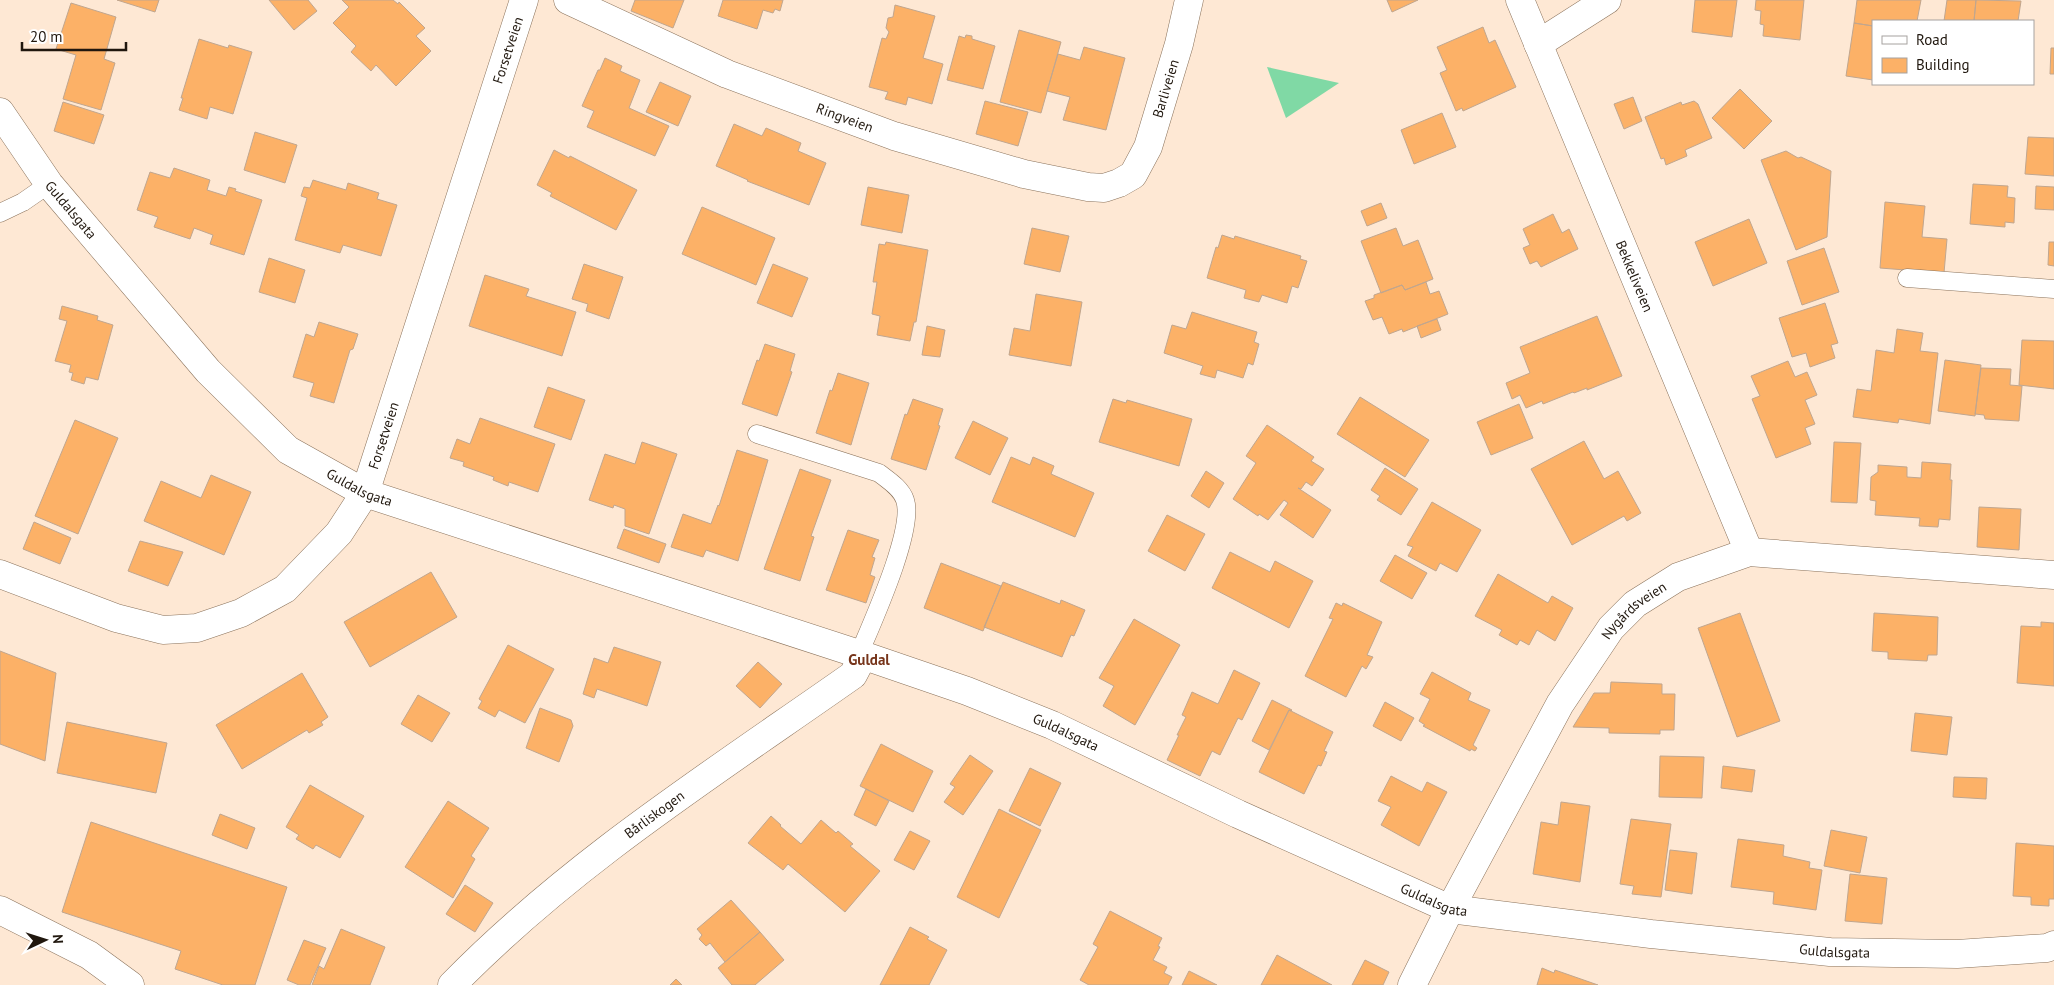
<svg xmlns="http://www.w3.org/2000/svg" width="2054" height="985" font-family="'PT Sans',sans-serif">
  <rect width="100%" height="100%" fill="#fee8d4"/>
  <path fill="#80d9a5" d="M1267,67L1339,83L1286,118Z"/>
  <path fill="#fcb167" stroke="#c0a68f" d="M117,0H159L155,12Z
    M269,0H308L317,11L294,30Z
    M342,0H393L398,4L399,2L425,28L416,36L431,51L396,86L376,65L371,71L351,52L356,46L333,23L349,7Z
    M635,0H684L673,28L631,11Z
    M723,0H783L780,11L775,9L773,13L763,10L757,29L718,16Z
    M1387,0H1418L1392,12Z
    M1695,0H1737L1732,37L1692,32Z
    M1756,0H1804L1800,40L1763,36L1764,25L1760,24L1761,11L1755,10Z
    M1857,0H1921L1917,21H1873V26L1854,23Z
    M1947,0H1976L1974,21H1944Z
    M1976,0L2021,1L2018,21H1974Z
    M71,3L116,17L104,59L115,63L101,110L63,99L76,55L56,49Z
    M895,5L935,16L923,58L943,64L932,104L908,97L906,105L885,99L888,92L869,87L882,38L886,39L889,32L886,28L888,18L893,17Z
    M1854,23L1873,26V80L1846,76Z
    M1483,27L1489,43L1495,40L1516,87L1463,111L1462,108L1456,111L1440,73L1447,70L1437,47Z
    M1019,30L1061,42L1041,113L1000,102Z
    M966,35L972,36V39L995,46L983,89L947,80L959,36L965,38Z
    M199,39L228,48L229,45L252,52L233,114L210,107L207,119L179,110L183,98H181Z
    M1084,47L1125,58L1106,130L1063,120L1070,97L1047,91L1058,54L1080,60Z
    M2051,48H2054V74H2050Z
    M605,58L622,66L620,71L640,80L629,108L669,126L655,156L587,127L594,111L582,106L598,70H600Z
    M660,82L691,96L678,126L646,112Z
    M1740,89L1772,121L1744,149L1712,118Z
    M1633,97L1642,121L1624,129L1614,104Z
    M985,101L1028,112L1018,146L976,134Z
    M1694,101L1698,104L1712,138L1685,150L1687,156L1666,165L1664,158L1661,159L1645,117L1681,102L1682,105Z
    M63,102L104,115L94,144L54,131Z
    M1442,113L1456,147L1414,164L1401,130Z
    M734,124L762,136L766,128L801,143L798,151L826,163L809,205L747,181L748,180L716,166Z
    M255,132L297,145L285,183L244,170Z
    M2028,137L2054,138V176L2025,174Z
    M554,150L569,158L570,156L637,190L616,230L550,196L552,193L537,185Z
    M1786,151L1798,158L1801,157L1831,171L1827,237L1796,250L1761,160Z
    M174,168L210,180L207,190L226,196L229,187L236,189L235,191L262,200L244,255L210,244L213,235L194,228L190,239L154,227L158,217L137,210L150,172L170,178Z
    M313,180L346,190L348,183L379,193L377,199L397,205L381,256L343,245L340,253L295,240L307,198L301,196L304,187L310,188Z
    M1973,184L2008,186L2007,197L2015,198L2014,223L2005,222V227L1970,224Z
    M2036,186L2054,187V210L2035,209Z
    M868,187L909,195L902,233L861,225Z
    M1885,202L1925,206L1922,237L1947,239L1944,273L1880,268Z
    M1381,203L1387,218L1367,226L1361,211Z
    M702,207L775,238L756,285L682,254Z
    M1553,214L1562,233L1569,229L1578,249L1541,267L1537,261L1530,264L1523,248L1530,245L1523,229Z
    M1749,219L1767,263L1713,286L1695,242Z
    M1032,228L1069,236L1060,272L1024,264Z
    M1396,228L1403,246L1418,240L1433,279L1405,290L1402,285L1381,293L1361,241Z
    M1222,235L1234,239L1235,236L1301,256L1300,259L1307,261L1298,288L1292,286L1287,303L1262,295L1259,302L1244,298L1246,290L1207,278L1216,247L1218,248Z
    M886,242L928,250L916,322H914L910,341L877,335L880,316L872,314L877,282H873L879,244L885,245Z
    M2049,242H2054V266L2048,265Z
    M1824,248L1839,292L1802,305L1787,261Z
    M269,258L305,270L295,303L259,292Z
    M584,264L623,277L609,319L586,311L588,304L572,299Z
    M773,264L808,278L792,317L757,303Z
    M485,275L529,289L526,296L576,312L562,356L469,326Z
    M1426,282L1430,294L1439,291L1448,314L1403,332L1402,329L1389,334L1382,317L1373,320L1365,301L1374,298V295L1402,285L1405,290Z
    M1036,294L1082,302L1071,366L1009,355L1014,328L1030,331Z
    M1825,303L1838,343L1831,345L1835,358L1810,367L1806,353L1792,357L1779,318Z
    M62,306L98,316L97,320L113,325L98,380L86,377L84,384L71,380L73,373L69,372L71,365L55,361L67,321L59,319Z
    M1192,312L1257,332L1254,342L1259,344L1253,365L1248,363L1243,378L1217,370L1215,378L1200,374L1203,366L1164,353L1172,325L1186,329Z
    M1597,316L1622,376L1587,390V388L1574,393L1573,392L1543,404L1542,401L1526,408L1520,395L1512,399L1506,383L1530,373L1520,347Z
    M1437,319L1441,330L1421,338L1417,326Z
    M319,322L358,334L353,349L350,350L334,403L310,396L314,383L293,377L306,334L314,337Z
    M927,326L945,330L940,357L922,355Z
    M1897,329L1923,333L1920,351L1938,353L1930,424L1899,419L1898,423L1853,417L1857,389L1871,391L1876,350L1894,353Z
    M2022,340L2054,341V389L2019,385Z
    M765,344L795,354L790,371L792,372L777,416L742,404L757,360L759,361Z
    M1945,360L1981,365L1975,416L1938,411Z
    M1788,361L1795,377L1807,372L1817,395L1805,400L1815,424L1805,428L1811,444L1776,458L1752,399L1760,396L1751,376Z
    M1981,368L2011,369L2010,385L2022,386L2019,421L1985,419L1984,415L1975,414Z
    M838,373L869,383L851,445L816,433L830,390L832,391Z
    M548,387L585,400L571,440L534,427Z
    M1360,397L1429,440L1405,477L1337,434Z
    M913,399L943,409L938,425L940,426L926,470L891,459L905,414L907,415Z
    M1113,399L1126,403L1127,400L1192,419L1179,466L1099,442Z
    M1519,404L1533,438L1491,455L1477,422Z
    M480,418L555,444L538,492L509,482L508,486L493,480L494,477L463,466L464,462L450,458L457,439L470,444Z
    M75,420L118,438L78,534L35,516Z
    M973,421L1008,438L990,475L955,458Z
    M1267,425L1314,457L1311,461L1324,469L1312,486L1306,482L1301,489L1298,488L1331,510L1313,538L1280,515L1288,503L1284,500L1268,520L1259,514L1258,516L1233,499L1256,463L1246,456Z
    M1584,441L1604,479L1618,471L1641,513L1627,521L1624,516L1572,545L1531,469Z
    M642,442L677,454L649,534L625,526V509L614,505L613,508L589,500L605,454L635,464Z
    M1834,442L1861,443L1857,503L1831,502Z
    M737,450L768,460L738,561L706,550L703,557L671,547L683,514L711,524L718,505L719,506Z
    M1011,457L1030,465L1033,457L1054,466L1051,474L1094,493L1075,537L992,502Z
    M1922,462L1951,464L1950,480H1952L1950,520L1939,519L1938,527L1919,526L1920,518L1875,515L1876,501L1870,500L1871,477L1878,472V465L1907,467V477L1921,478Z
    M1385,468L1418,489L1401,515L1377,500L1380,496L1371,490Z
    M800,469L831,480L811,536L814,537L800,581L764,569Z
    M1206,471L1224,483L1209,508L1191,496Z
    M211,475L251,492L224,555L144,521L161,481L201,498Z
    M1432,502L1481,530L1457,572L1440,563L1436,571L1408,556L1413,547L1407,545Z
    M1979,507L2021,509L2019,550L1977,547Z
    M1167,515L1205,534L1185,571L1148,551Z
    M34,522L71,538L60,564L23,549Z
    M624,529L666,544L659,563L617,548Z
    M848,530L879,540L872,557L875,558L870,575L875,577L866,603L826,590Z
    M140,541L183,552L168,586L128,571Z
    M1230,552L1270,572L1275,561L1313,581L1289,628L1212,588Z
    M1395,555L1427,573L1412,599L1380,581Z
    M941,563L1001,586L983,631L924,608Z
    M431,572L457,617L370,667L344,622Z
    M1498,574L1548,603L1552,596L1573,608L1555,641L1537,630L1529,645L1520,640L1517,645L1499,635L1502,630L1475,616Z
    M1003,582L1060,604L1061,600L1085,610L1074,636L1071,635L1062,657L984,627Z
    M1336,603L1342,606L1343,603L1382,622L1367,655L1373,657L1366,669L1362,666L1346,697L1305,676L1333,619L1329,618Z
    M1740,613L1780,721L1737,737L1698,628Z
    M1874,613L1938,617L1937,655H1928L1927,661L1888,659V652L1872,651Z
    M1134,619L1180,645L1135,725L1103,706L1114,686L1099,678Z
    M2041,622L2054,623V686L2017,683L2021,626L2041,627Z
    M508,645L554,669L525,723L499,710L495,717L478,708L482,701L479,699Z
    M614,647L661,662L647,706L597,689L594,698L583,694L594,658L608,663Z
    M0,651L56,673L45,761L0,744Z
    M758,662L782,684L760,708L736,686Z
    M1234,670L1260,683L1242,720L1238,718L1220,755L1212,751L1200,776L1167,760L1179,735H1177L1186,717L1182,715L1192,692L1218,704Z
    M1432,672L1471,693L1468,700L1490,710L1473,745L1477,748L1475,751L1471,749L1470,751L1423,726L1425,725L1419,721L1430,699L1420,694Z
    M302,673L328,717L321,722L323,725L309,733L307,730L242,769L216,725Z
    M1611,682L1662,684V694H1675L1674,730H1660V734L1609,733V728L1573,727L1594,693H1610Z
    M418,695L450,713L432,742L401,724Z
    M1272,700L1292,710L1291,711L1289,710L1269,750L1252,741Z
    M1385,702L1414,718L1401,741L1373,726Z
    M540,708L571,720L573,726L559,762L526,748Z
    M1289,710L1333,732L1324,751L1327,752L1321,766L1318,765L1304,794L1259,772Z
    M1915,713L1952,717L1947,755L1911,751Z
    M67,722L167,743L156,793L57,773Z
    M881,744L933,771L913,812L860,786Z
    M970,755L993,771L963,815L944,802L955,787L950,784Z
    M1660,756L1704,757L1702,798L1659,797Z
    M1723,766L1755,770L1752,792L1721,788Z
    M1030,768L1061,783L1040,826L1009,811Z
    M1391,776L1422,792L1427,782L1447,792L1419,846L1381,825L1391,807L1378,801Z
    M1954,777L1987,778L1986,799L1953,797Z
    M310,785L364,816L340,858L316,845L313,849L296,839L299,835L286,827Z
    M866,789L889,801L876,826L854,815Z
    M448,801L489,828L471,856L475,859L453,898L405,867Z
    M1561,802L1590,806L1580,882L1533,874L1541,822L1558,825Z
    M999,809L1041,830L999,918L957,897Z
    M220,814L255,828L247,849L212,835Z
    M771,816L781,825L780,826L801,844L821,820L836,833L838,831L853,844L850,846L880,871L845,912L788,864L783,870L748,843Z
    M1631,819L1671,824L1661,897L1632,894L1634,886L1620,884Z
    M91,822L287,887L255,985H223L175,969L181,951L62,912Z
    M1831,830L1867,837L1860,873L1824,866Z
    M910,831L930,841L914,870L894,860Z
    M1738,839L1784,845L1783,856L1810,862L1809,868L1822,870L1816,910L1773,904L1774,892L1731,887Z
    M2016,843L2054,846V899H2049V906L2031,905V897L2013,896Z
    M1670,850L1697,853L1692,894L1665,890Z
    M1850,874L1887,878L1882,924L1845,921Z
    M465,885L493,903L475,932L446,914Z
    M731,900L760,932L725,962L710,943L706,946L699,939L702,935L697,929Z
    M1110,911L1162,938L1158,946L1160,947L1153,960L1167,967L1164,973L1172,977L1168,985H1089L1080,980L1098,947L1093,944Z
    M910,927L929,937L927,939L947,950L929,985H880Z
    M341,929L385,947L370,985H312L319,966L324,969Z
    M760,932L784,960L755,985H732L718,968Z
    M304,940L326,948L310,985H299L287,980Z
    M1277,955L1332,985H1261Z
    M1365,960L1389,972L1383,985H1352Z
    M1542,968L1554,973L1555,970L1598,985H1537Z
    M1189,971L1217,985H1182Z
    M676,979L682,985H670Z"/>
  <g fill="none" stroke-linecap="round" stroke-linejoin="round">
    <g stroke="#8b735c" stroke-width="19">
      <path id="lane" d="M0,213L23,202L49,184
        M1907,278L2054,289
        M757,434L879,473C888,480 901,488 905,500C915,529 872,623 859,654"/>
    </g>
    <g stroke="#8b735c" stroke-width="29">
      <g id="street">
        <path id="s1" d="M568,0L727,74L894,136L1024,174L1088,187L1104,188L1119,183L1133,175L1148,147L1179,44L1189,0"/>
        <path id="s2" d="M1520,0L1749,552"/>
        <path d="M1538,44L1607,0"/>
        <path id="s3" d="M0,112L49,184L208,371L288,450L365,493L859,654L967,691L1052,725L1238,814L1450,909L1651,934L1830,952L1957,954L2047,948L2054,945"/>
        <path id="s4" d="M0,574L116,618L163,630L197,628L241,613L285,589L339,533L365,493L524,0"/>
        <path d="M0,910L89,955L130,985"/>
        <path id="s5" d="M452,985C570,864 715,772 853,675L863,656"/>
        <path id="s6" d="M1412,985L1450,909L1560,704L1611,628L1635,604L1678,577L1749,552L2054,575"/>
      </g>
    </g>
    <use href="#lane" stroke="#fff" stroke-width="18"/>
    <use href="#street" stroke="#fff" stroke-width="28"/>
  </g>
  <g text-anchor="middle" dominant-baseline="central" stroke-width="5" stroke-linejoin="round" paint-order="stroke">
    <g font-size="14" fill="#20170e" stroke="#fff">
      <text stroke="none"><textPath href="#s4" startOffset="894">Forsetveien</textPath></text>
      <text stroke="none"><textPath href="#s1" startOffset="695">Barliveien</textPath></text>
      <text stroke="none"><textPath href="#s1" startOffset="301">Ringveien</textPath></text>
      <text stroke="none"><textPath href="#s3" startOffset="121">Guldalsgata</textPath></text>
      <text stroke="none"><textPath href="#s2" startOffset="299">Bekkeliveien</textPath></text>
      <text stroke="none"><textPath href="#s4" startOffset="489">Forsetveien</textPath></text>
      <text stroke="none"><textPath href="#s3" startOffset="526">Guldalsgata</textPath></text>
      <text stroke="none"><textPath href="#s6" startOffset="438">Nygårdsveien</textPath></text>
      <text stroke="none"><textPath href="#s3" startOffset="1274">Guldalsgata</textPath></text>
      <text stroke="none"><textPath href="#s5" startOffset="265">Bårliskogen</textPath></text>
      <text stroke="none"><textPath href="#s3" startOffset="1679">Guldalsgata</textPath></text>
      <text stroke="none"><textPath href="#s3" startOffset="2084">Guldalsgata</textPath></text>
    </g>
    <g font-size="15" font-weight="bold" fill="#76341a" stroke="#fff">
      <text x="869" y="659">Guldal</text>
    </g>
  </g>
  <rect x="1872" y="20" width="162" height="65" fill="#ffffff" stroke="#a6a29f"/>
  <rect x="1882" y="36" width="25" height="8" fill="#ffffff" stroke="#a6a29f"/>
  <text x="1916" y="45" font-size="15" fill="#20170e">Road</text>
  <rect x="1882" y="58" width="25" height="15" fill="#fcb167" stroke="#a6a29f"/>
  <text x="1916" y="70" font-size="15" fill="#20170e">Building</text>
  <g transform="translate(45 940) rotate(86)" stroke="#ffffff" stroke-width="4" paint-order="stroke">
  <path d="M0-4L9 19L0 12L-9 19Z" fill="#20170e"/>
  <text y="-8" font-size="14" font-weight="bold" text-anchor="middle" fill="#20170e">N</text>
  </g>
  <path d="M22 42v8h104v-8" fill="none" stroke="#20170e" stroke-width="2.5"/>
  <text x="30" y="42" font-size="15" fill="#20170e" stroke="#ffffff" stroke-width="4" paint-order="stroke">20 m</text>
</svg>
